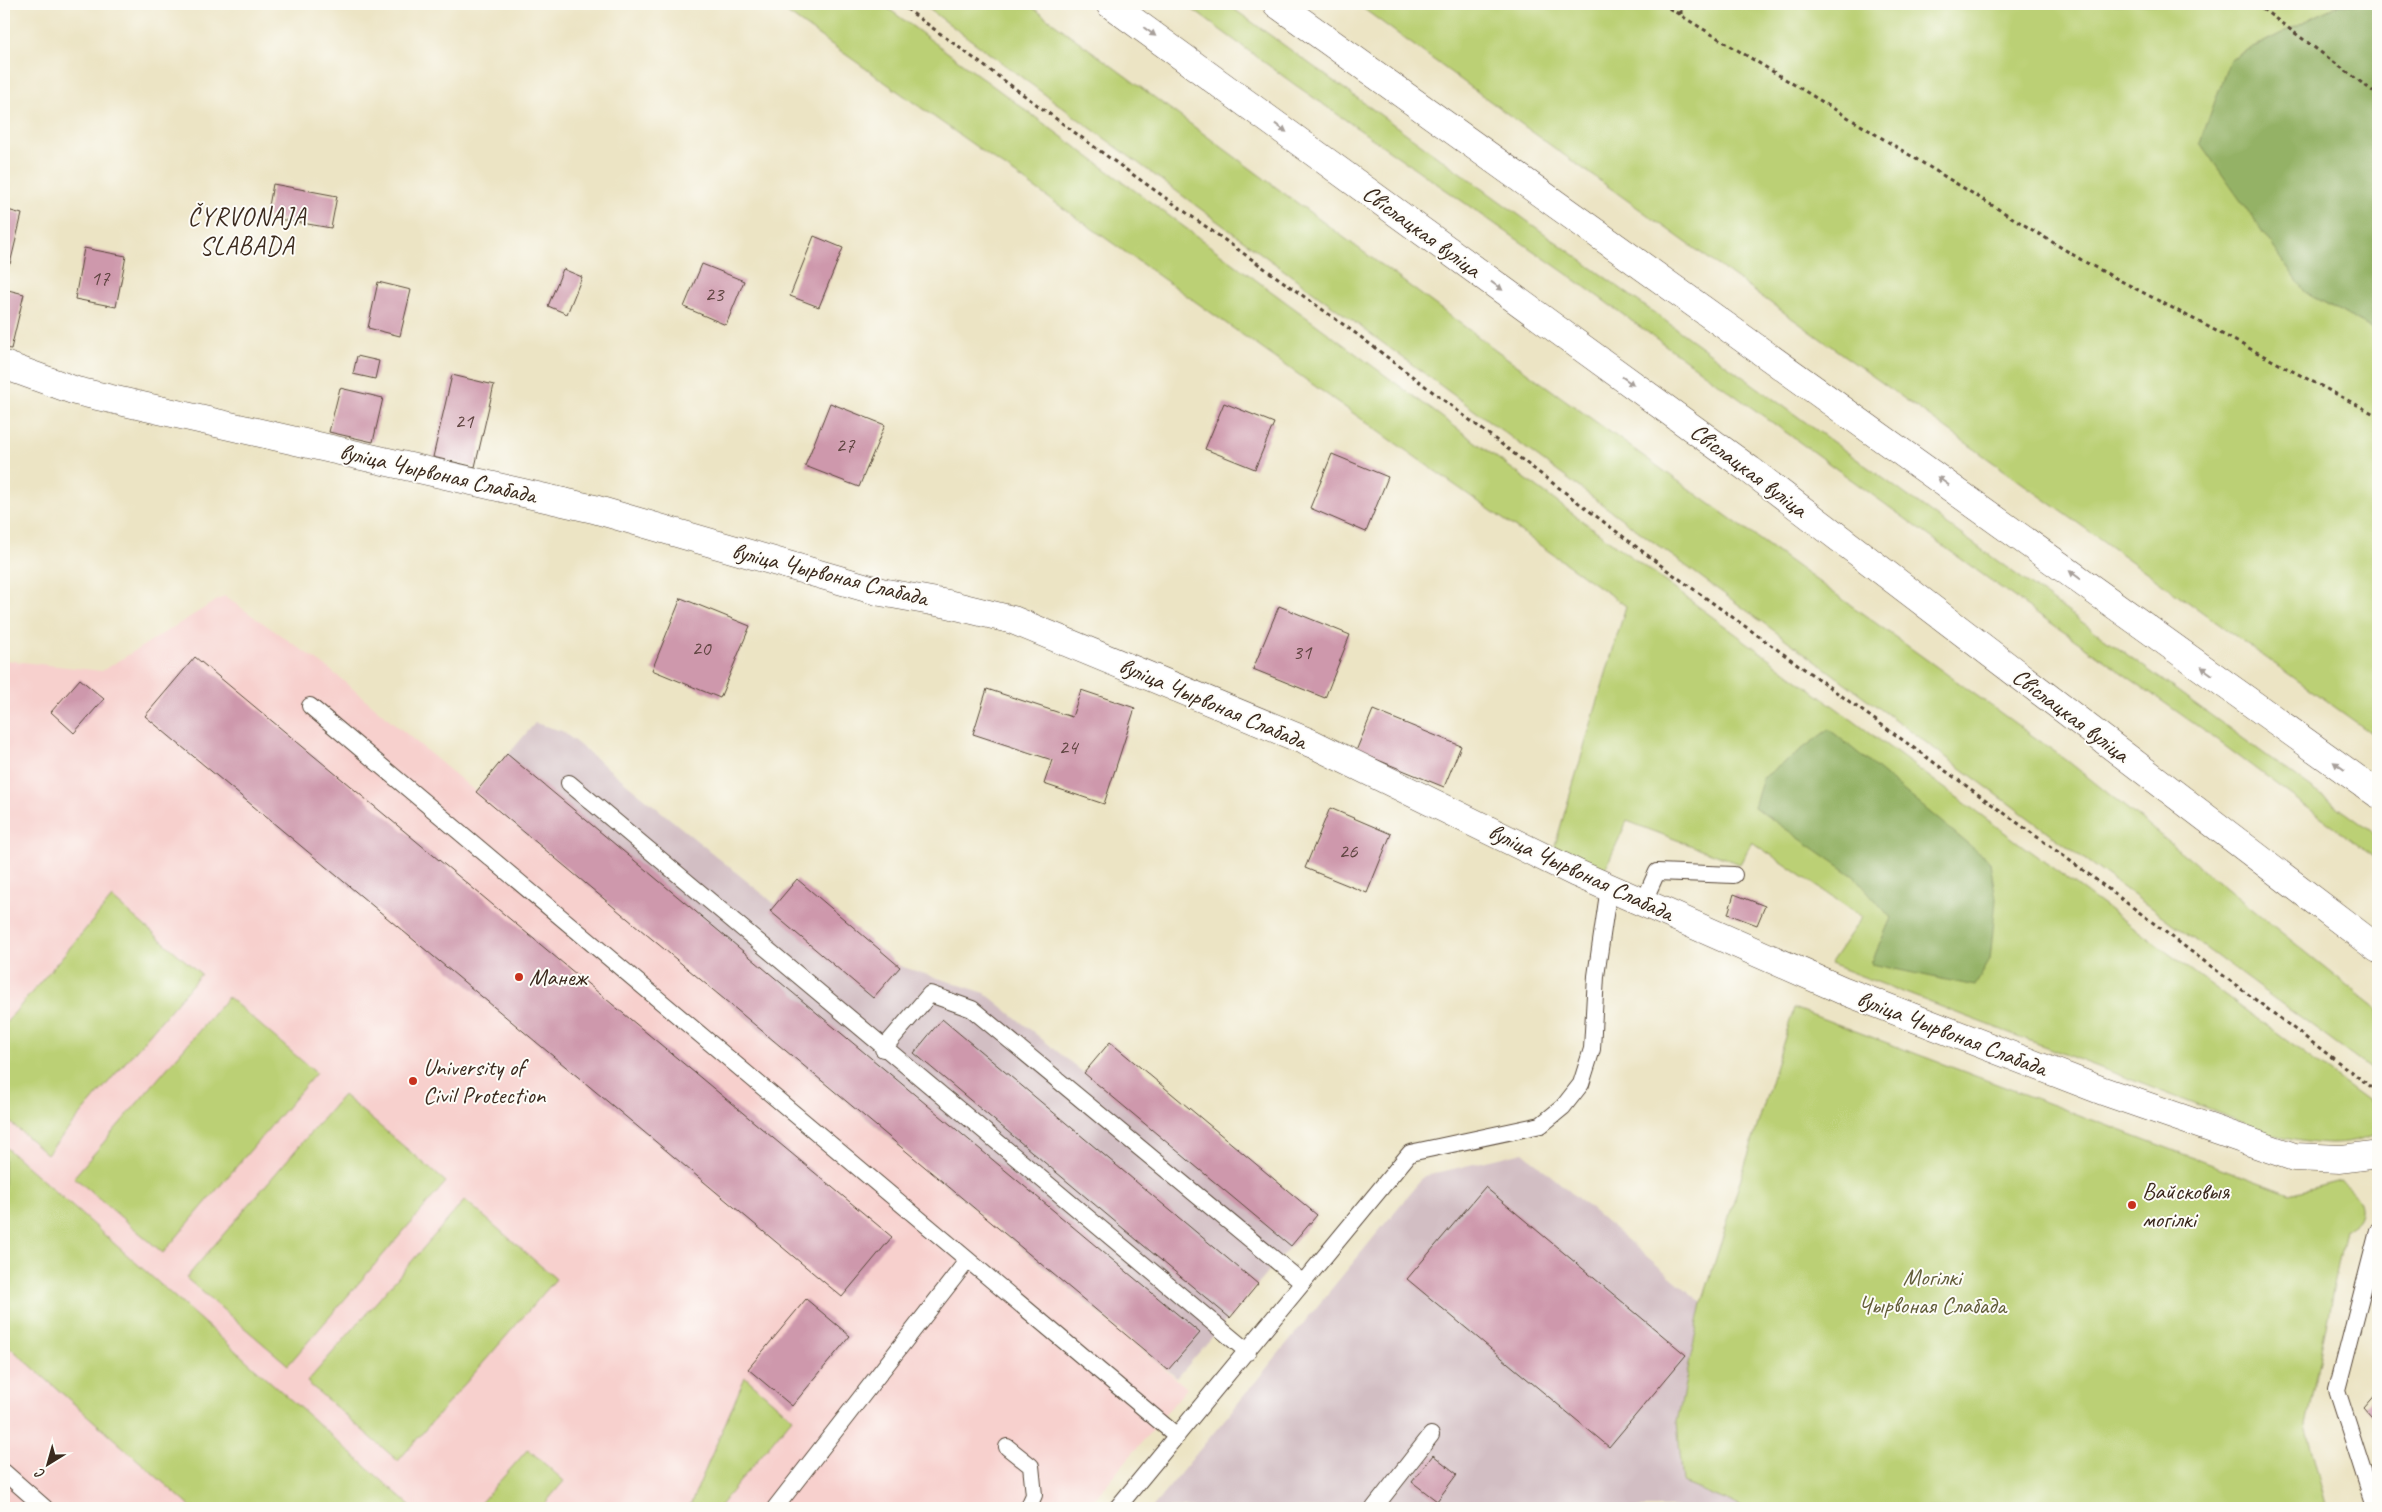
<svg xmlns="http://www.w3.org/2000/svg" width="2382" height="1512" font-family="Caveat,sans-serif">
  <rect width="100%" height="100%" fill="#fdfcf7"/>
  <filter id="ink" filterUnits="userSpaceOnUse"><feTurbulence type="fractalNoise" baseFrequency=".02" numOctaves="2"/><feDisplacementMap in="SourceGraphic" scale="10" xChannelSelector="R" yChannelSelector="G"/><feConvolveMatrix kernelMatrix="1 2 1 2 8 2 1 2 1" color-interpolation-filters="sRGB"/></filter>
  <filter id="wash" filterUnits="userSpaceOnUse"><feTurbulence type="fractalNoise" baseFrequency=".0096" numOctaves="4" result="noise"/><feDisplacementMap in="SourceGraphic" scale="20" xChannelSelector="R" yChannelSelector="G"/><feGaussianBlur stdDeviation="1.12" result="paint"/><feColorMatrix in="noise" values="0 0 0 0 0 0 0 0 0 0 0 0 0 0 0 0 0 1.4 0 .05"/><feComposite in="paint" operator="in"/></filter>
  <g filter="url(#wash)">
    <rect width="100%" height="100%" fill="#ece4c4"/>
    <path fill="#f7d0cd" d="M224,596L328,668L1187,1388L1087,1508H4V660L102,671Z"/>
    <path fill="#d2bec3" d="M535,723L562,731L775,904L797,879L900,966L985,993L1084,1073L1110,1042L1317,1215L1177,1378L476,792Z
      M1523,1152L1702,1303L1677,1422L1683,1483L1745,1508H1152L1424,1176Z"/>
    <path fill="#bbd074" stroke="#7b7d49" d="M782,4H882L2378,1108V1134C2341,1149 2321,1144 2283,1138L1830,964L1862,917L1752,842L1740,864L1627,821L1603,874L1553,852L1626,606L787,13Z
      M922,4H1028L1507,358L2069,762L2378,1010V1075Z
      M1185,4H1227L2378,836V860L2206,732L2004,590L1571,277L1294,84Z
      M1357,4H2340L2230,59L2305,292L2378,332V738L1557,150Z
      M112,898L201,974L47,1154L4,1117V1025Z
      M228,997L316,1073L163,1253L74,1177Z
      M1794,1008L2290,1194L2340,1181C2352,1188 2368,1204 2358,1220C2355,1224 2349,1227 2345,1230L2306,1425L2328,1508H1745L1683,1483L1677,1422L1702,1303Z
      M343,1095L446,1182L288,1365L186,1278Z
      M4,1146L412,1507L410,1508H192L4,1342Z
      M465,1200L556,1279L398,1461L307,1382Z
      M745,1377L792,1418L718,1508H689Z
      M528,1449L564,1481L541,1508H476Z"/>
    <path fill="#94b266" stroke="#686e42" d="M2340,4H2378V332L2305,292L2200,143L2230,59Z
      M1829,729L1990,862L1996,899L1990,960L1975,986L1871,964L1891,918L1855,877L1754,807L1763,778Z"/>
    <g id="blocks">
      <path fill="#ce98ac" d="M273,184L337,196L331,228L267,217Z
        M4,209L22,214L10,264L4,263Z
        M814,236L843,248L819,307L790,296Z
        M84,248L126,256L116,307L75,299Z
        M702,264L744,281L726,325L684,307Z
        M563,269L582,277L567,314L548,306Z
        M378,282L411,290L400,336L368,328Z
        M4,289L24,294L11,349L4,348Z
        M357,356L379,361L375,379L353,374Z
        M452,375L494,385L475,467L433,457Z
        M340,388L383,398L373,442L329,432Z
        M830,403L885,425L859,487L805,466Z
        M1224,403L1274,423L1255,469L1205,449Z
        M1332,454L1388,477L1366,532L1310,508Z
        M681,598L750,626L720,698L652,670Z
        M1279,606L1350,635L1325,698L1253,669Z
        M195,657L892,1237L842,1297L145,716Z
        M80,679L104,699L74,733L51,712Z
        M987,689L1072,717L1081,690L1135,708L1104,804L1044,784L1052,760L973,734Z
        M1373,710L1461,746L1444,787L1356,751Z
        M507,754L1200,1333L1168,1370L476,792Z
        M1330,808L1391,834L1367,893L1305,868Z
        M797,879L900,967L873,998L770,911Z
        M1734,894L1765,906L1757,925L1728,914Z
        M942,1019L1258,1284L1230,1318L914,1053Z
        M1110,1042L1317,1215L1291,1246L1084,1073Z
        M1485,1187L1686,1355L1609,1447L1407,1279Z
        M806,1299L850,1336L792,1406L748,1369Z
        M2378,1392V1424L2364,1408Z
        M1433,1455L1457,1474L1437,1501L1412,1482Z"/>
    </g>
  </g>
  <g filter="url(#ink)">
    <use href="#blocks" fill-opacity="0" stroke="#564637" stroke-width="1"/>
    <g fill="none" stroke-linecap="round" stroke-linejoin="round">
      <g stroke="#564637" stroke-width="18">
        <path id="lane" d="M310,706L1177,1436
          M569,783L1248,1352
          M1643,903L1657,872L1734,875
          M883,1049L930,994L972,1009L1303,1283
          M1007,1447L1031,1466L1034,1495L1028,1508
          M4,1472L45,1508
          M775,1508L967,1261
          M1117,1508L1410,1153L1541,1125L1563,1107L1581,1084L1592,1049L1596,976L1609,887
          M1374,1508L1431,1435
          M2375,1508L2337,1390L2378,1231"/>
      </g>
      <g stroke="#564637" stroke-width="29">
        <path id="street" d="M4,365L76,391L594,509L881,592L948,604L1013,620L1313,744L1576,873L1842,990L2103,1091L2294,1157L2341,1159L2378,1154"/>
      </g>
      <g stroke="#564637" stroke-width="29">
        <path id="primary" d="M1110,4L1750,470L2378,949
          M1277,4L2378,794"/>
      </g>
      <path stroke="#564637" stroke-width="3" stroke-dasharray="4 4" stroke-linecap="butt" d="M900,4L1104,154L1358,335L1667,570L2083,870L2378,1092
        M1662,4L2085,262L2378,416
        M1675,4L1680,16
        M2256,4L2378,95
        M1681,14V4"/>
      <use href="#lane" stroke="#fff" stroke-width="16"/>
      <use href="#street" stroke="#fff" stroke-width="28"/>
      <use href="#primary" stroke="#fff" stroke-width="28"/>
    </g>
    <defs><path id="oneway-solid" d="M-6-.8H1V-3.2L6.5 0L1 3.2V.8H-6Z" transform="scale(1.25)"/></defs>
    <g fill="#a79f9a">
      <use href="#oneway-solid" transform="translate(1150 32) rotate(36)"/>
      <use href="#oneway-solid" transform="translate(1281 128) rotate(36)"/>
      <use href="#oneway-solid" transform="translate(1497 286) rotate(36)"/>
      <use href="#oneway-solid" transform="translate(1628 381) rotate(36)"/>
      <use href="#oneway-solid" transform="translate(1943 481) rotate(-144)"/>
      <use href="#oneway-solid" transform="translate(2075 575) rotate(-144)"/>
      <use href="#oneway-solid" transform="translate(2207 671) rotate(-144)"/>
      <use href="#oneway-solid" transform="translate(2339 766) rotate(-144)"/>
    </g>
  </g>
  <g fill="#c8321e" stroke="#fdfcf7" stroke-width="2">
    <circle cx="519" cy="977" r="5"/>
    <circle cx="413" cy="1081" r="5"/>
    <circle cx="2132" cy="1205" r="5"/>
  </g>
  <g text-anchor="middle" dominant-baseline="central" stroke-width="4" stroke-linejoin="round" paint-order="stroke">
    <g font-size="21" fill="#604642">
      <text x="100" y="278">17</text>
      <text x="714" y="294">23</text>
      <text x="464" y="421">21</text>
      <text x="845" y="445">27</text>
      <text x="701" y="648">20</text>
      <text x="1302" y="652">31</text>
      <text x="1068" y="747">24</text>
      <text x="1348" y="851">26</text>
    </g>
    <g font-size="24" fill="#3b2a1e" stroke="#fdfcf7">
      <text transform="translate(1422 231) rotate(36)">Свіслацкая вуліца</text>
      <text transform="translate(1749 470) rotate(37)">Свіслацкая вуліца</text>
      <text transform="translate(438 473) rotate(13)">вуліца Чырвоная Слабада</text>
      <text transform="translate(830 574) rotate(14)">вуліца Чырвоная Слабада</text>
      <text transform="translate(1213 703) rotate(23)">вуліца Чырвоная Слабада</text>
      <text transform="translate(2071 715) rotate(37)">Свіслацкая вуліца</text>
      <text transform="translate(1581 872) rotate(25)">вуліца Чырвоная Слабада</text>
      <text transform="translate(1952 1033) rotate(21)">вуліца Чырвоная Слабада</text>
    </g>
    <g font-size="24" fill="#3b2a1e" stroke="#fdfcf7" text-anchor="start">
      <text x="529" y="977">Манеж</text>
      <text x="423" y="1067">University of<tspan x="423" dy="28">Civil Protection</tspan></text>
      <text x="2142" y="1191">Вайсковыя<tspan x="2142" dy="28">могілкі</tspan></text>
    </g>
    <g font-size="24" fill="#615c38" stroke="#fdfcf7">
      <text x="1932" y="1277">Могілкі<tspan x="1932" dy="28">Чырвоная Слабада</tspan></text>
    </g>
    <g font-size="25" letter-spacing="1" fill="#3b2a1e" stroke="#fdfcf7">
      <text x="247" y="217">ČYRVONAJA<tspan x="247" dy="29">SLABADA</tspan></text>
    </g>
  </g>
  <rect width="2382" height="1512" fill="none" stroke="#fdfcf7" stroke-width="20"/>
  <g transform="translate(48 1464) rotate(217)" stroke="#fdfcf7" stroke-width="4" paint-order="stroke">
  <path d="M0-4L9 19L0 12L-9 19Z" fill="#3b2a1e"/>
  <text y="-8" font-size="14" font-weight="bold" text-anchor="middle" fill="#3b2a1e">С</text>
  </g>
</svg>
